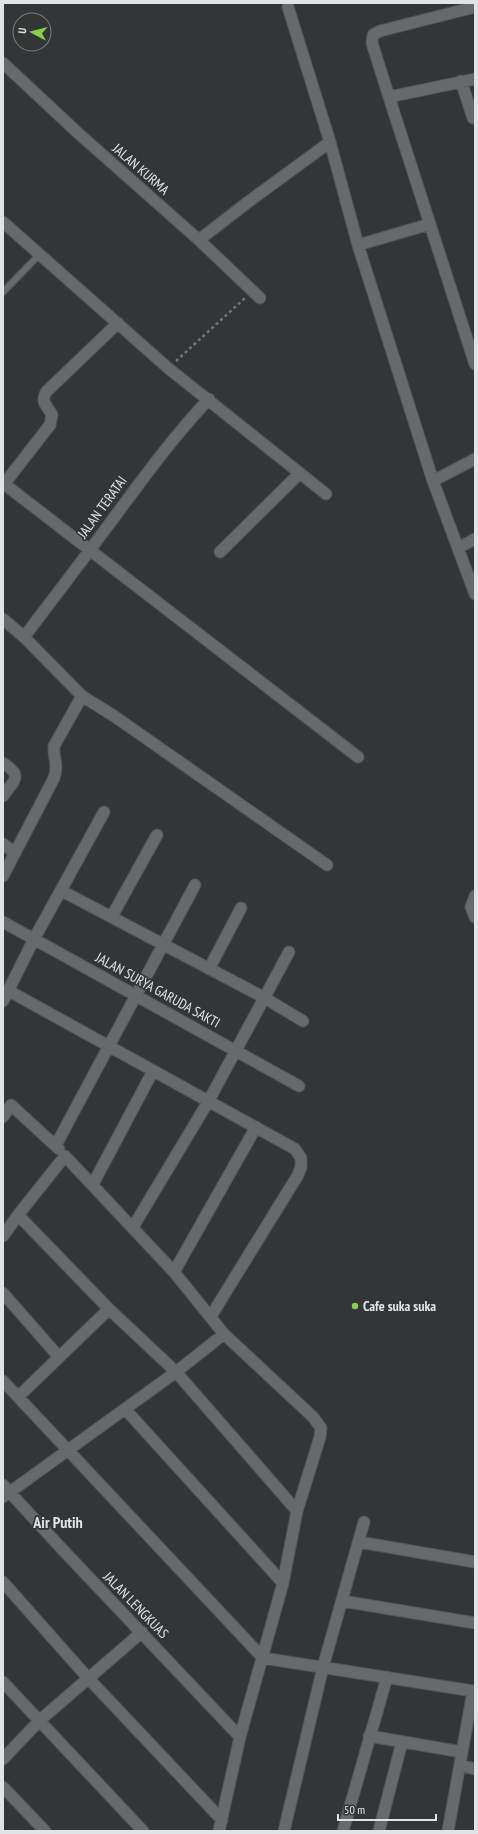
<svg xmlns="http://www.w3.org/2000/svg" width="478" height="1834" font-family="'PT Sans Narrow',sans-serif">
  <rect width="100%" height="100%" fill="#333537"/>
  <g fill="none" stroke-linecap="round" stroke-linejoin="round">
    <g stroke="#535455" stroke-width="8">
      <path id="service" d="M3,292L39,255"/>
    </g>
    <g stroke="#535455" stroke-width="13">
      <path id="minor" d="M288,7L330,142L358,245L433,481L475,459
        M3,63L78,133L199,240L260,298
        M475,79L389,97L475,364
        M461,81L473,118
        M389,97L372,43L373,35L380,31L475,7
        M3,222L168,368L326,494
        M199,240L248,202L330,142
        M358,245L430,224
        M433,481L475,594
        M3,483L358,757
        M4,484L50,425L52,415C48,406 40,403 46,392L118,323
        M458,548L475,539
        M220,552L300,473
        M3,619L24,637L82,696L114,716L327,865
        M24,637C53,599 82,561 110,523C142,480 172,438 209,399
        M3,763C23,776 15,779 3,796
        M3,844L15,853
        M3,876L54,778C59,766 53,758 54,746L82,696
        M62,891L263,997L303,1021
        M475,896L471,907L475,917
        M112,916L157,835
        M3,922L299,1086
        M209,969L241,908
        M9,991L295,1149L301,1158V1167L298,1175L211,1316
        M3,1001L34,939L104,812
        M3,1117L11,1105L59,1149
        M56,1145L195,885
        M93,1184L153,1071
        M133,1227L208,1102L289,952
        M3,1236L18,1215
        M174,1272L256,1127
        M3,1293L59,1357
        M3,1381L263,1658L473,1691L448,1831
        M18,1397L109,1309
        M125,1409L283,1583
        M3,1485L62,1549L240,1737
        M3,1497L176,1372L224,1334
        M359,1542L475,1562
        M3,1582L88,1678L222,1820
        M342,1601L475,1623
        M3,1682L143,1831
        M369,1736L462,1752
        M3,1759L39,1721L142,1632
        M460,1765L475,1769
        M3,1787L45,1831
        M219,1831L240,1737L283,1583L297,1511L320,1437L321,1428L313,1417L224,1334L174,1272L65,1156L18,1215L109,1309L176,1372L297,1511
        M284,1831L323,1667L364,1522
        M343,1831L387,1677
        M379,1831L402,1742"/>
    </g>
    <path stroke="#727475" stroke-width="2.5" stroke-dasharray="3 3" stroke-linecap="butt" d="M176,361L245,298"/>
    <use href="#service" stroke="#67696b" stroke-width="5.5"/>
    <use href="#minor" stroke="#67696b" stroke-width="11"/>
  </g>
  <circle fill="#89cf48" stroke="#333537" stroke-width="1.5" cx="355" cy="1306" r="4"/>
  <g text-anchor="middle" dominant-baseline="central" stroke-width="3.5" stroke-linejoin="round" paint-order="stroke">
    <g font-size="14" fill="#e2e3e4" stroke="#333537">
      <text transform="translate(141 169) rotate(41)">JALAN KURMA</text>
      <text transform="translate(102 507) rotate(-54)">JALAN TERATAI</text>
      <text transform="translate(158 990) rotate(29)">JALAN SURYA GARUDA SAKTI</text>
      <text transform="translate(136 1605) rotate(46)">JALAN LENGKUAS</text>
    </g>
    <g font-size="14" font-weight="bold" fill="#e2e3e4" stroke="#333537" text-anchor="start">
      <text x="363" y="1306">Cafe suka suka</text>
    </g>
    <g font-size="16" font-weight="bold" fill="#e2e3e4" stroke="#333537">
      <text x="58" y="1522">Air Putih</text>
    </g>
  </g>
  <rect width="478" height="1834" fill="none" stroke="#e2e3e4" stroke-width="8"/>
  <g transform="translate(32 32) rotate(277)"><circle r="19" fill="#333537" stroke="#797b7c"/>
  <path d="M0-3L7 15L0 10L-7 15Z" fill="#89cf48"/>
  <text y="-6" font-size="11" font-weight="bold" text-anchor="middle" fill="#e2e3e4">U</text>
  </g>
  <path d="M338 1814v6h98v-6" fill="none" stroke="#e2e3e4" stroke-width="2"/>
  <text x="344" y="1814" font-size="12" fill="#e2e3e4" stroke="#333537" stroke-width="3" paint-order="stroke">50 m</text>
</svg>
